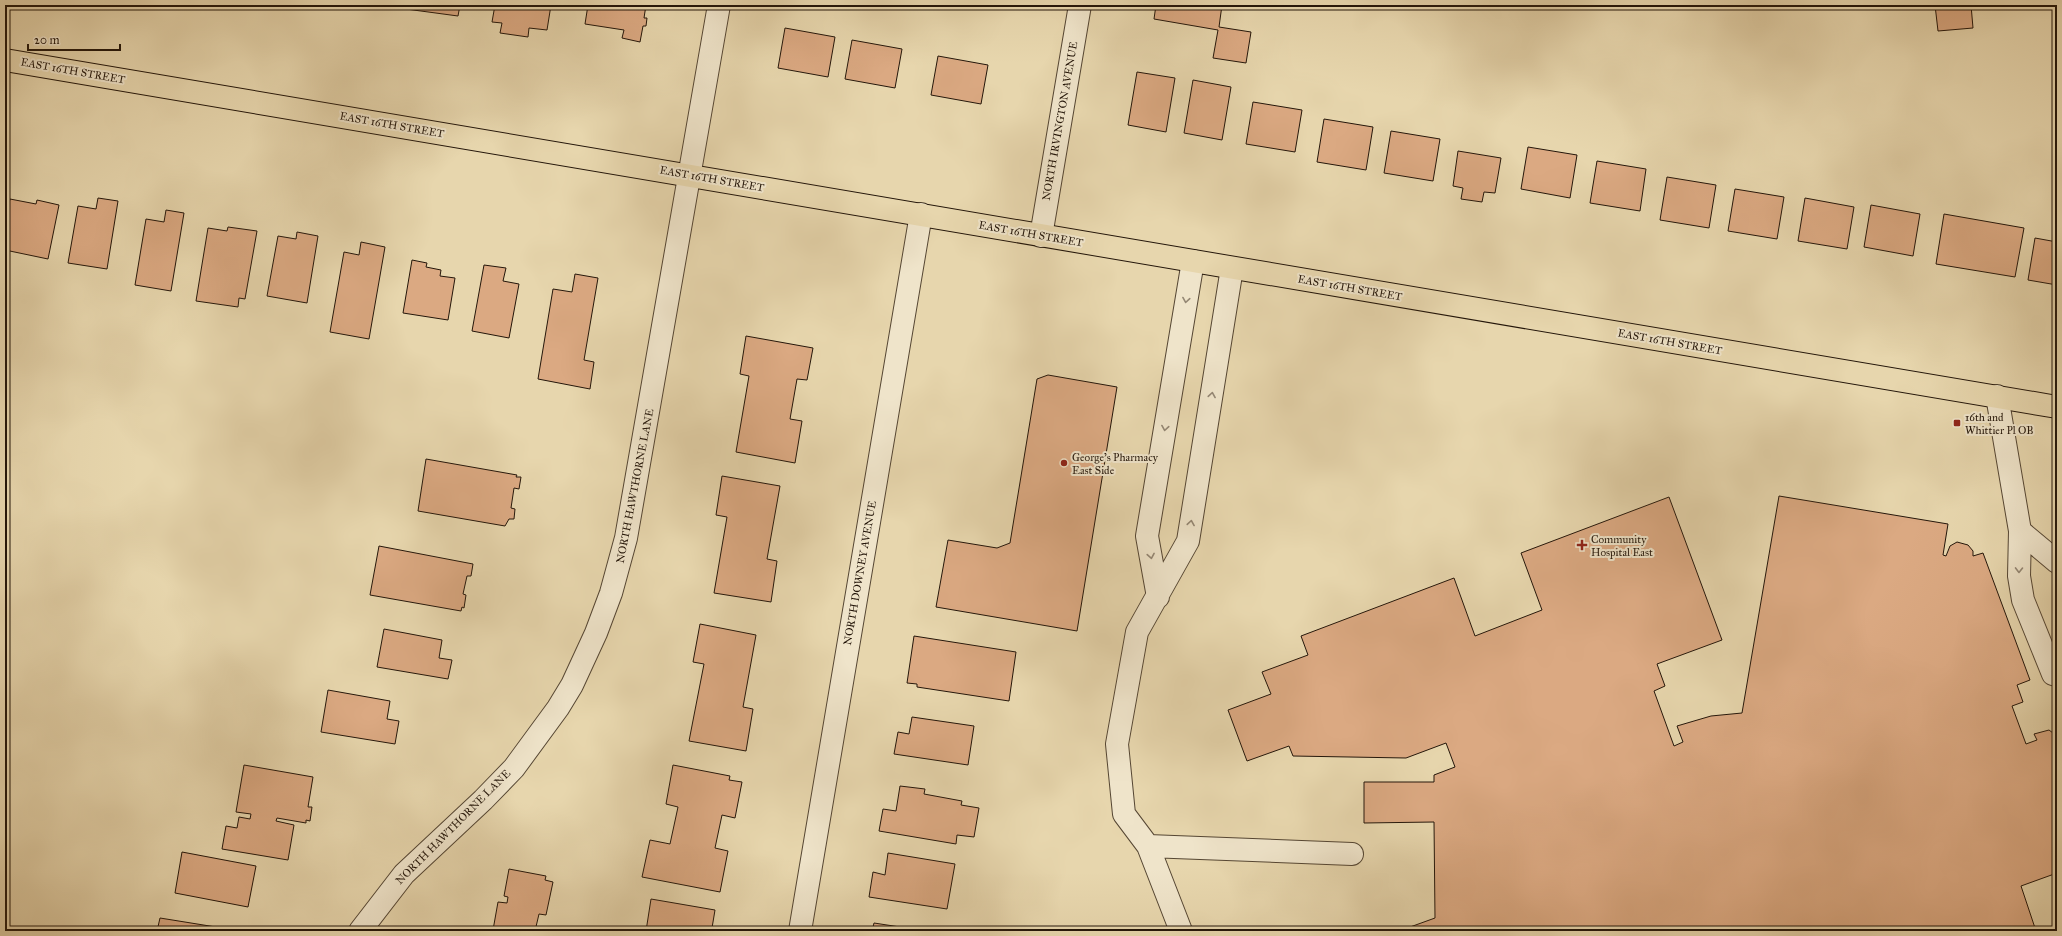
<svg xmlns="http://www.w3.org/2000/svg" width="2062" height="936" font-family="'IM FELL Great Primer',serif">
  <rect width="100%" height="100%" fill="#e7d6ad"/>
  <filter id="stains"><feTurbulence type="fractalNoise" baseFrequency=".005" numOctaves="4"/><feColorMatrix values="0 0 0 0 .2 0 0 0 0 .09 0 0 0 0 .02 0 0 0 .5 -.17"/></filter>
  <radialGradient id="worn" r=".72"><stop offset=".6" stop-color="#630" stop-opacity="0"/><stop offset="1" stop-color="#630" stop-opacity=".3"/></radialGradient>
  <path fill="#dba982" stroke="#24160a" d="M407,5H460L458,16L406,9Z
    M495,5H551L547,30L529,28L528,37L500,33L502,23L492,22Z
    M588,5H646L644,18H647L646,26H643L640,42L622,38L624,30L585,24Z
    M1156,5H1222L1219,27L1251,32L1246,63L1213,58L1218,30L1154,19Z
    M1935,5H1971L1973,28L1938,31Z
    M785,28L835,37L828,77L778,68Z
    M852,40L902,49L895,88L845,79Z
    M938,56L988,65L981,104L931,95Z
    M1137,72L1175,78L1166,132L1128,125Z
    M1193,80L1231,87L1222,140L1184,133Z
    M1253,102L1302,110L1295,152L1246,144Z
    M1324,119L1373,127L1366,170L1317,162Z
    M1391,131L1440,139L1433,181L1384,173Z
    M1528,147L1577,155L1570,198L1521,189Z
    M1458,151L1501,158L1495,193L1484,192L1482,202L1461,199L1463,188L1453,186Z
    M1597,161L1646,169L1640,211L1590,203Z
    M1667,177L1716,185L1709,228L1660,220Z
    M1735,189L1784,197L1777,239L1728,231Z
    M98,198L118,201L107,269L68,263L78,206L96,209Z
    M1805,198L1854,207L1847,249L1798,241Z
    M10,199L36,204L37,200L59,205L48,259L5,250V222Z
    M1871,205L1920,214L1913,256L1864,247Z
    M166,210L184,213L171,291L135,285L146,219L164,222Z
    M1944,214L2024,228L2015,277L1936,264Z
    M228,227L257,231L245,299L239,298L238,307L196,301L208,228L227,231Z
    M297,232L318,236L307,303L267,296L278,236L296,239Z
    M2035,238L2057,242V285L2028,280Z
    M361,242L385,247L369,339L330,332L344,252L359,255Z
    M412,260L427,263L426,267L441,270L440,276L455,278L448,320L403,313Z
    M484,265L506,268L503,281L519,284L509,338L472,331Z
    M575,274L598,278L584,360L594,362L590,389L538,379L553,289L572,292Z
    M746,336L813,348L807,380L797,379L790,419L802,421L795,463L736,452L749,376L740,374Z
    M1048,375L1117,387L1077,631L936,607L948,540L997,548L1010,543L1037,379Z
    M426,459L517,475L516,477H521L519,489L514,488L511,508L515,509L514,519H509L505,526L418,511Z
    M722,476L780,486L767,559L777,561L771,602L714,593L727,517L716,515Z
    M1779,496L1948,524L1943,555L1946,556L1950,546L1957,542L1968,545L1973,551V556L1983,553L2030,680L2017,685L2023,702L2012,706L2026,744L2037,740L2034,734L2049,730L2057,736V873L2021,886L2036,931H1399L1435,918L1434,822L1364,823V782H1434V775L1455,767L1446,743L1406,758L1293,756L1289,746L1247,761L1228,710L1271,694L1262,672L1308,655L1301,636L1454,578L1475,636L1542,610L1521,553L1669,497L1722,640L1657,664L1665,686L1654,691L1674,746L1683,742L1677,726L1711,716L1742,713Z
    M379,546L473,564L471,576H467L463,594L466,595L464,608L462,607L461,611L370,595Z
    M700,624L756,635L743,707L753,709L746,751L689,741L704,664L693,662Z
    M384,629L442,640L439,658L452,660L448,679L377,667Z
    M914,636L1016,652L1009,701L917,687V684L907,683Z
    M328,690L390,701L387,719L399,721L395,744L321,732Z
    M912,717L974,726L968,765L894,754L898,732L909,734Z
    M244,765L313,777L308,807H312L310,821L306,820V823L277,818L276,821L294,825L288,860L222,849L226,826L237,828L239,817L250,819L251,814L236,812Z
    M673,765L730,776L729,780L742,782L735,818L722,815L715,848L728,851L720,892L642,877L650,840L670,844L678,807L666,804Z
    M900,786L925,789L924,794L962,801L961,805L979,808L974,837L957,835L956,844L879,831L883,809L896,811Z
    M182,852L256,866L248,907L175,893Z
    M888,853L955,864L947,909L869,897L873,872L885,875Z
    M509,869L546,876L545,880L553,882L546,915L539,914L535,931H483L484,928L493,930L498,902L507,903L508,897L504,896Z
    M651,899L715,910L712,928L722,931H646Z
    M160,918L222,928L221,931H157Z
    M874,923L926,931H872Z"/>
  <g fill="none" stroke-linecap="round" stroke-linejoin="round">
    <g stroke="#554633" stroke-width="24">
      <path id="minor" d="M1041,236L1080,5
        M1997,396L2020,531L2019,576L2023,600L2053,674L2057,675
        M2020,531L2057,562
        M1158,597L1147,536L1193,261
        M1148,846L1352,854
        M360,931L404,874L483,800L514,768L558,708L572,685L596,633L611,593L626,538L719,5
        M800,931L921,214
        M1181,931L1148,846L1124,814L1117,744L1137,632L1188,541L1232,268"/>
    </g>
    <g stroke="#24160a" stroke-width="24">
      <path id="major" d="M5,60L2057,407"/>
    </g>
    <use href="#minor" stroke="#efe4ca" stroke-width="22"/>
    <use href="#major" stroke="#e7d6ad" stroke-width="22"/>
  </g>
  <defs><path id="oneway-chevron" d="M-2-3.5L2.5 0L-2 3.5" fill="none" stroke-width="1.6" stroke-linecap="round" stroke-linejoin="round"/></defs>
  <g stroke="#948774">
    <use href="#oneway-chevron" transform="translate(1186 300) rotate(99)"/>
    <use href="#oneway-chevron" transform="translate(1212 395) rotate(-81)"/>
    <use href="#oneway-chevron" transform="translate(1165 428) rotate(99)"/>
    <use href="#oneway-chevron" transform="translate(1191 523) rotate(-81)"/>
    <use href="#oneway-chevron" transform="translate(1151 556) rotate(80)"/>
    <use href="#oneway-chevron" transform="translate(2019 570) rotate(91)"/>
  </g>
  <g fill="#8f2418" stroke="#efe4ca" stroke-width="1.5">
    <rect x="1953" y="419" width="8" height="8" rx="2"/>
    <circle cx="1064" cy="463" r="4"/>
    <path d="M1580 539h4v4h4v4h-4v4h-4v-4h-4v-4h4z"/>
  </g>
  <g text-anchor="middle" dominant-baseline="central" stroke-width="4" stroke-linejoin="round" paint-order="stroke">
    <g font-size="11" fill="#24160a" stroke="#efe4ca">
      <text transform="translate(73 71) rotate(10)">EAST 16TH STREET</text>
      <text transform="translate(1060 121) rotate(-80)">NORTH IRVINGTON AVENUE</text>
      <text transform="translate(392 125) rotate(10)">EAST 16TH STREET</text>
      <text transform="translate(712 179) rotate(10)">EAST 16TH STREET</text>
      <text transform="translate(1031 234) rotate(10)">EAST 16TH STREET</text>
      <text transform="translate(1350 288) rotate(10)">EAST 16TH STREET</text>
      <text transform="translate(1670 342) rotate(10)">EAST 16TH STREET</text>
      <text transform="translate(635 486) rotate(-79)">NORTH HAWTHORNE LANE</text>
      <text transform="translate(860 573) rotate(-80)">NORTH DOWNEY AVENUE</text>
      <text transform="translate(453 827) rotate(-45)">NORTH HAWTHORNE LANE</text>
    </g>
    <g font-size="11" fill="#24160a" stroke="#efe4ca" text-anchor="start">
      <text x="1965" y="417">16th and<tspan x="1965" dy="13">Whittier Pl OB</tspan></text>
      <text x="1072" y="457">George's Pharmacy<tspan x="1072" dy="13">East Side</tspan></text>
      <text x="1591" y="539">Community<tspan x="1591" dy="13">Hospital East</tspan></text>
    </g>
  </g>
  <rect width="2062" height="936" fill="none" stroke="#e7d6ad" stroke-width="20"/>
  <rect x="6" y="6" width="2050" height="924" fill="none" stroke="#24160a" stroke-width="2"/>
  <rect x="10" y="10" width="2042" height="916" fill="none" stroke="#24160a"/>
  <path d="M28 44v6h92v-6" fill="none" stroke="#24160a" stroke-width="2"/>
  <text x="34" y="44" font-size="12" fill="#24160a" stroke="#efe4ca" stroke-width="3" paint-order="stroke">20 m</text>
  <rect width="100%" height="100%" filter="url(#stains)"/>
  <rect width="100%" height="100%" fill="url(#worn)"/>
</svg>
